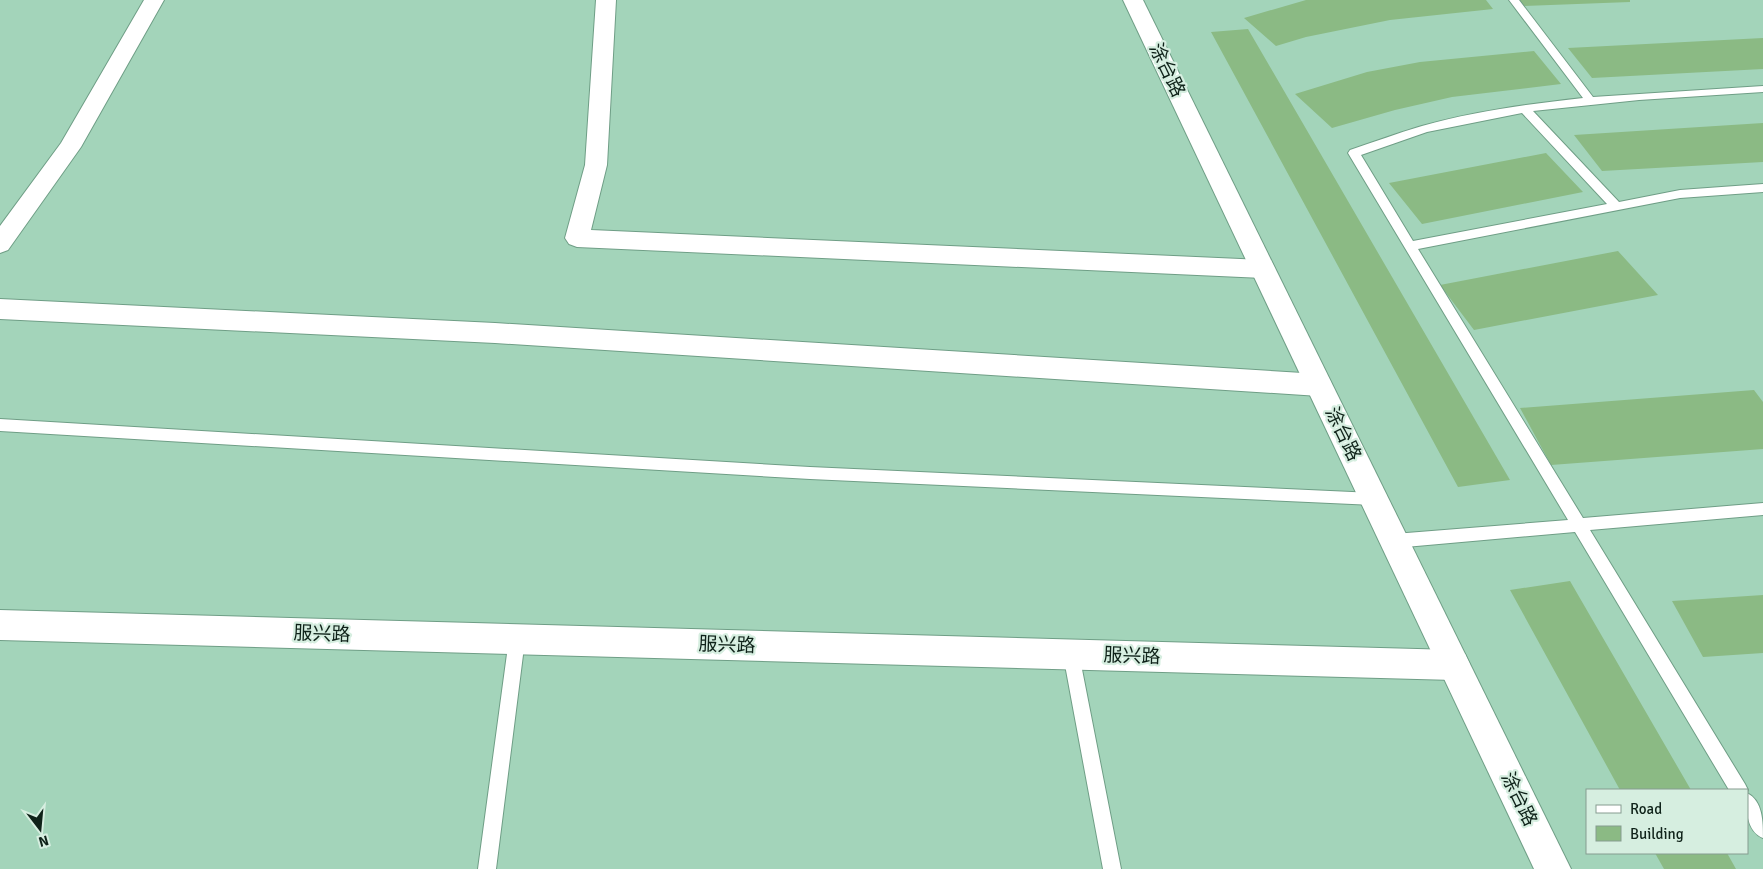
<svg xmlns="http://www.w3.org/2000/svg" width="1763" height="869" font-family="Signika,'Noto Sans SC',sans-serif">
  <rect width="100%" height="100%" fill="#a3d4ba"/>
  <path fill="#8bba84" d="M1306,0H1486L1493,9L1390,20L1306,37L1276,46L1244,18Z
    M1518,0H1630V2L1522,6Z
    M1248,29L1510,480L1458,487L1211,32Z
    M1763,38V69L1592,78L1568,48Z
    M1534,51L1561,84L1452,97L1395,110L1332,128L1295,94L1367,72L1420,62Z
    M1763,123V162L1602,171L1574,135Z
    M1546,153L1583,192L1422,224L1389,183Z
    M1618,251L1658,295L1474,330L1440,285Z
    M1754,390L1763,402V449L1551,465L1520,408Z
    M1570,581L1691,790H1620L1510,590Z
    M1763,595V653L1703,657L1672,601Z
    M1655,853H1727L1736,869H1664Z"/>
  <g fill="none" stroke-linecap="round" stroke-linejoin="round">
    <g stroke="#6f9e86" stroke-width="2">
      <path id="lane" d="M1509,0H1519L1593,97L1763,86V92L1639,100L1533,111L1619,202L1680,190L1763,184V192L1680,198L1418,249L1583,518L1763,503V515L1590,530L1745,784L1748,790L1747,792V790H1729L1575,532L1394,548L1389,546L1387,541L1389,536L1394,534L1568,520L1348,153L1350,150C1374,142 1398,133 1422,126C1475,111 1529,104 1583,98ZM1522,113L1607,204L1413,241L1361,155L1427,132Z
        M0,419L810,467L1374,493L1379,495L1381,499L1379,503L1374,505L810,479L0,431Z
        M517,632L523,634L525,639L496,869H478L509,639L511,634Z
        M1071,646L1077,649L1079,654L1121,869H1103L1063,654L1065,649Z
        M1747,793C1763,801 1763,822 1763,838C1746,831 1746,809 1747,793Z"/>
    </g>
    <g stroke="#6f9e86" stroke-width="2">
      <path id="street" d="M144,0H164L81,147L8,250L0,253V226L61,143Z
        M596,0H616L607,165L591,230L1263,260L1272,263L1275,269L1272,275L1263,278L577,247L569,244L565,238L585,165Z
        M0,299L495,323L1319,374L1328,377L1332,385L1328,393L1319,396L495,343L0,319Z
        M0,610L1454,650L1465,654L1470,665L1465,676L1454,680L0,640Z"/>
    </g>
    <g stroke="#6f9e86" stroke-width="2">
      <path id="secondary" d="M1123,0H1143L1571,869H1534Z"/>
    </g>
    <use href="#lane" fill="#fff" fill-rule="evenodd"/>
    <use href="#street" fill="#fff" fill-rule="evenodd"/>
    <use href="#secondary" fill="#fff" fill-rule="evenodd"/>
  </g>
  <g text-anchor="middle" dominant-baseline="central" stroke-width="4.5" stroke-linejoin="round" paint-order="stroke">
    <g font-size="19" fill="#0f2219" stroke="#d6eee0">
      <text transform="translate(1167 70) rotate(64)">涂台路</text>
      <text transform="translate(1343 434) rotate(64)">涂台路</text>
      <text transform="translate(322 634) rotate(2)">服兴路</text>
      <text transform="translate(727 645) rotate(2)">服兴路</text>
      <text transform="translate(1132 656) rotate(2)">服兴路</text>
      <text transform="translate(1519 799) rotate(64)">涂台路</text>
    </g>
  </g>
  <rect x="1586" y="789" width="162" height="65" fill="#d6eee0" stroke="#869c90"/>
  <rect x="1596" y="805" width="25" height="8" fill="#ffffff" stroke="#869c90"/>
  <text x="1630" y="814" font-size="15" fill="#0f2219">Road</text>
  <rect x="1596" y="826" width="25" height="15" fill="#8bba84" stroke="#869c90"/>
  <text x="1630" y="839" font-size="15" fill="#0f2219">Building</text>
  <g transform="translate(40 829) rotate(164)" stroke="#d6eee0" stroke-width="4" paint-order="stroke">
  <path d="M0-4L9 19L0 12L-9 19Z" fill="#0f2219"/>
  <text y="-8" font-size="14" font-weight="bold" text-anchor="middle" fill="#0f2219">N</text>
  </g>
</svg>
